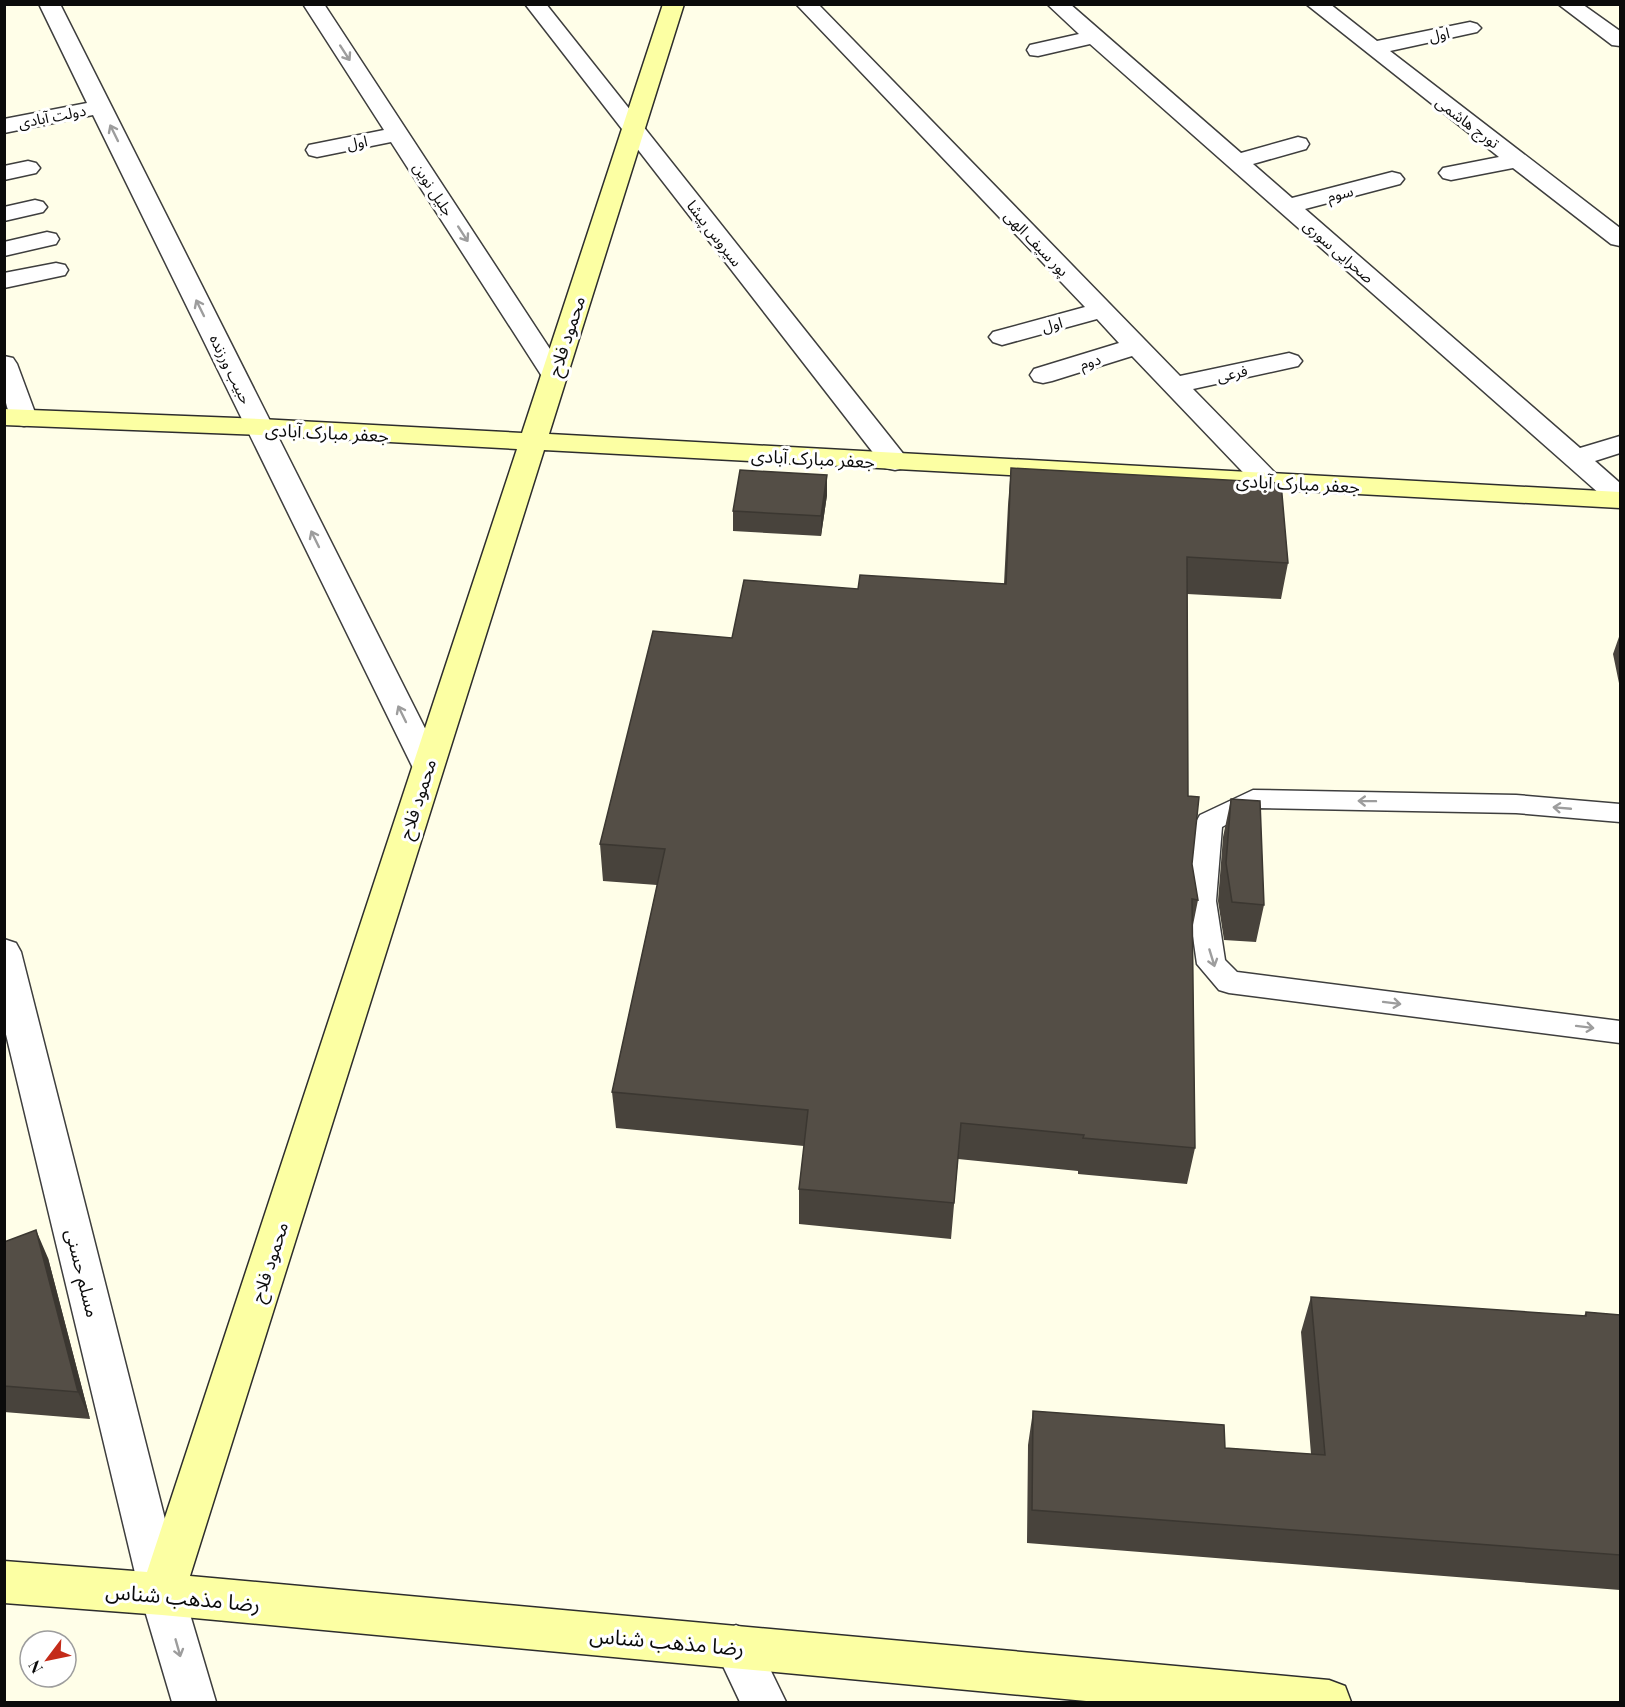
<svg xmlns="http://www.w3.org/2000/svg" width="1625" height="1707" font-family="'Playfair Display','Noto Sans Arabic',serif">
  <rect width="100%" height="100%" fill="#fffee8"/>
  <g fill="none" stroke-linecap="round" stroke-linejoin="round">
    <g stroke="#3e3e3e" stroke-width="3">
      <path id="lane" d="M1253,790L1516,795L1620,804V822L1516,813L1257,808L1222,827L1216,901L1225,960L1237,972L1620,1021V1043L1229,993L1219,990L1197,964L1188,901L1196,822L1200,815Z"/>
    </g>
    <g stroke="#3e3e3e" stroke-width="3">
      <path id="street" d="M39,4H60L444,766L439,774L428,777L417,774L412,766L93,115L4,133V119L87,103Z
        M303,4H324L567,375L563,381L554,383L545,381L391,142L317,157L309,155L306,150L309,145L384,130Z
        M525,4H546L905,456L909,462L905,468L895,470L885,468Z
        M796,4H818L1180,376L1289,353L1298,356L1302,361L1298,366L1193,389L1278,476L1282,482L1278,488L1268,490L1258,488L1132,356L1052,381L1043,383L1034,381L1030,375L1034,369L1119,343L1097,319L1002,345L993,342L989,337L993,332L1085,307Z
        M1047,4H1070L1241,153L1298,137L1306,139L1309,144L1306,149L1253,164L1292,198L1392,172L1400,174L1404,179L1400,184L1305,209L1580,448L1620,436V453L1595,461L1620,483V505L1610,503L1090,44L1038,56L1030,55L1027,50L1030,45L1079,34Z
        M1306,4H1330L1377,41L1470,22L1477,24L1481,28L1477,32L1390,51L1620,228V246L1611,244L1513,168L1451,180L1443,178L1439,173L1443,168L1499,157Z
        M1558,4H1582L1620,31V46L1612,45Z
        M28,161L36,163L40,168L36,173L4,180V166Z
        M35,200L43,202L47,207L43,212L4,221V207Z
        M47,232L56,234L59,239L56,244L4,256V242Z
        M56,263L65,265L68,270L65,275L4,288V273Z
        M4,356L13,358L17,364L37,418L33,424L24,426L15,424C1,404 4,379 4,356Z
        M4,939L16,943L21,952L184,1594L216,1702H172L140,1594L4,1026Z
        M736,1625L752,1632L786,1702H740L714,1647L720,1632Z"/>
    </g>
    <g stroke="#2d2d2d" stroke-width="3">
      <path id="secondary" d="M663,4H684L549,434L1620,492V508L544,450L190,1576L1329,1680L1345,1686L1351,1702H1097L162,1615L4,1603V1561L147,1572L517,449L260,435L4,425V409L260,419L522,433Z"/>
    </g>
    <use href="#lane" fill="#fff" fill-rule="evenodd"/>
    <use href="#street" fill="#fff" fill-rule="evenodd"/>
    <use href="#secondary" fill="#fcffa3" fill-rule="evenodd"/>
  </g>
  <path fill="#48433c" d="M1011,468L1288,563L1281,599L1187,594L1188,796L1192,864L1198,900L1192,930L1195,1148L1187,1184L1078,1174V1171L958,1159L951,1239L799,1224V1189L804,1146L616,1128L612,1092L657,885L603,881L600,844L732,638L858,589L1004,584L1008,505Z
    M827,475V495L821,536L733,531V511Z
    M1620,634V688L1613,654Z
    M1231,799L1264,905L1256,942L1224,940L1218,901L1223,837Z
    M4,1242L48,1258L90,1419L4,1412Z
    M1311,1297L1584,1316L1586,1312L1620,1315V1590L1027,1543L1028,1445L1033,1411L1225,1448L1311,1454L1301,1332Z"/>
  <path fill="#3b3731" d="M827,475V495L821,536V516Z
    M36,1230L48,1258L90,1419L78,1392Z"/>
  <path fill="#544e46" stroke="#3b3731" stroke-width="1.5" d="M1011,468L1281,483L1288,563L1187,557L1188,796L1199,797L1192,864L1198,900L1192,899L1195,1148L1083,1138L1084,1135L961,1123L954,1203L799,1189L808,1110L612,1092L665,849L600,844L653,631L732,638L744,580L858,589L860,575L1006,584Z
    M740,470L827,475L821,516L733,511Z
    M1231,799L1260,801L1264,905L1232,902L1226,863Z
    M36,1230L78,1392L4,1386V1242Z
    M1311,1297L1586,1316V1312L1620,1315V1555L1032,1510L1033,1411L1224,1425L1225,1448L1325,1455Z"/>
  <defs><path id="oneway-shaft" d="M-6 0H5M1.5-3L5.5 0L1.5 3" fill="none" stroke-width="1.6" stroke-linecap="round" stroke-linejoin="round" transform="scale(1.5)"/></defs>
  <g stroke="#9d9d9d">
    <use href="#oneway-shaft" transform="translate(345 53) rotate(57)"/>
    <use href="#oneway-shaft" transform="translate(114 133) rotate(-116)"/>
    <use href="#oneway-shaft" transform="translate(463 234) rotate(57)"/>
    <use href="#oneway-shaft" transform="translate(200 308) rotate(-116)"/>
    <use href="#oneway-shaft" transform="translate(315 539) rotate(-116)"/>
    <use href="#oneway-shaft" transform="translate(402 714) rotate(-116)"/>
    <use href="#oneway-shaft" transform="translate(1367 801) rotate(-179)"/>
    <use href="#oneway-shaft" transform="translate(1562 808) rotate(-175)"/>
    <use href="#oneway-shaft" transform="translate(1212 958) rotate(73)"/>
    <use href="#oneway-shaft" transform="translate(1392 1003) rotate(7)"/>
    <use href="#oneway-shaft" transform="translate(1585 1027) rotate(7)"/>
    <use href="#oneway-shaft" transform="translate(178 1648) rotate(74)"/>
  </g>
  <g text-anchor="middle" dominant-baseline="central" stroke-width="6" stroke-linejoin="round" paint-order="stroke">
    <g font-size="15" fill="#0b0b0b" stroke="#fff">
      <text transform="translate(1439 34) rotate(-12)">اول</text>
      <text transform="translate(52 116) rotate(-11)">دولت آبادی</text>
      <text transform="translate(1468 122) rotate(37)">تورج هاشمی</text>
      <text transform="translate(357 142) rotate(-11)">اول</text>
      <text transform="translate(434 189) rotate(57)">جلیل نوین</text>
      <text transform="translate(1340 193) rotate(-14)">سوم</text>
      <text transform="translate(715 233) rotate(52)">سیروس پیشا</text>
      <text transform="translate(1037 243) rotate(46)">پور سیف الهی</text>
      <text transform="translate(1339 251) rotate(41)">صحرایی سوری</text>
      <text transform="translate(1052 324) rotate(-15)">اول</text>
      <text transform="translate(1090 361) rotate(-17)">دوم</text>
      <text transform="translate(231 369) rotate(64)">حبیب ورزنده</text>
      <text transform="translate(1232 373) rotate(-12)">فرعی</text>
    </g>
    <g font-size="18" fill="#0b0b0b" stroke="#fff">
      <text transform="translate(566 336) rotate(-72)">محمود فلاح</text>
      <text transform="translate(327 432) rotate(3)">جعفر مبارک آبادی</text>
      <text transform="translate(813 458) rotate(3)">جعفر مبارک آبادی</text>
      <text transform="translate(1298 483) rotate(3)">جعفر مبارک آبادی</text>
      <text transform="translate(417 799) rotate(-72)">محمود فلاح</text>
      <text transform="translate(269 1262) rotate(-72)">محمود فلاح</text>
      <text transform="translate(83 1273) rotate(76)">مسلم حسنی</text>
    </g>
    <g font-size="21" fill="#0b0b0b" stroke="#fff">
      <text transform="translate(183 1596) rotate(5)">رضا مذهب شناس</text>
      <text transform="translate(667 1640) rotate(5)">رضا مذهب شناس</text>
    </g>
  </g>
  <rect width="1625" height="1707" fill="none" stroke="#0b0b0b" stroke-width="12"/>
  <g transform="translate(48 1659) rotate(238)"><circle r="28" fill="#ffffff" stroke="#9d9d9d" stroke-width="1.5"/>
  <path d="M0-4.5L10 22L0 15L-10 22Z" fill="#c42b19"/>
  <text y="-9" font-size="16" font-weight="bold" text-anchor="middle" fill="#0b0b0b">N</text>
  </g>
</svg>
